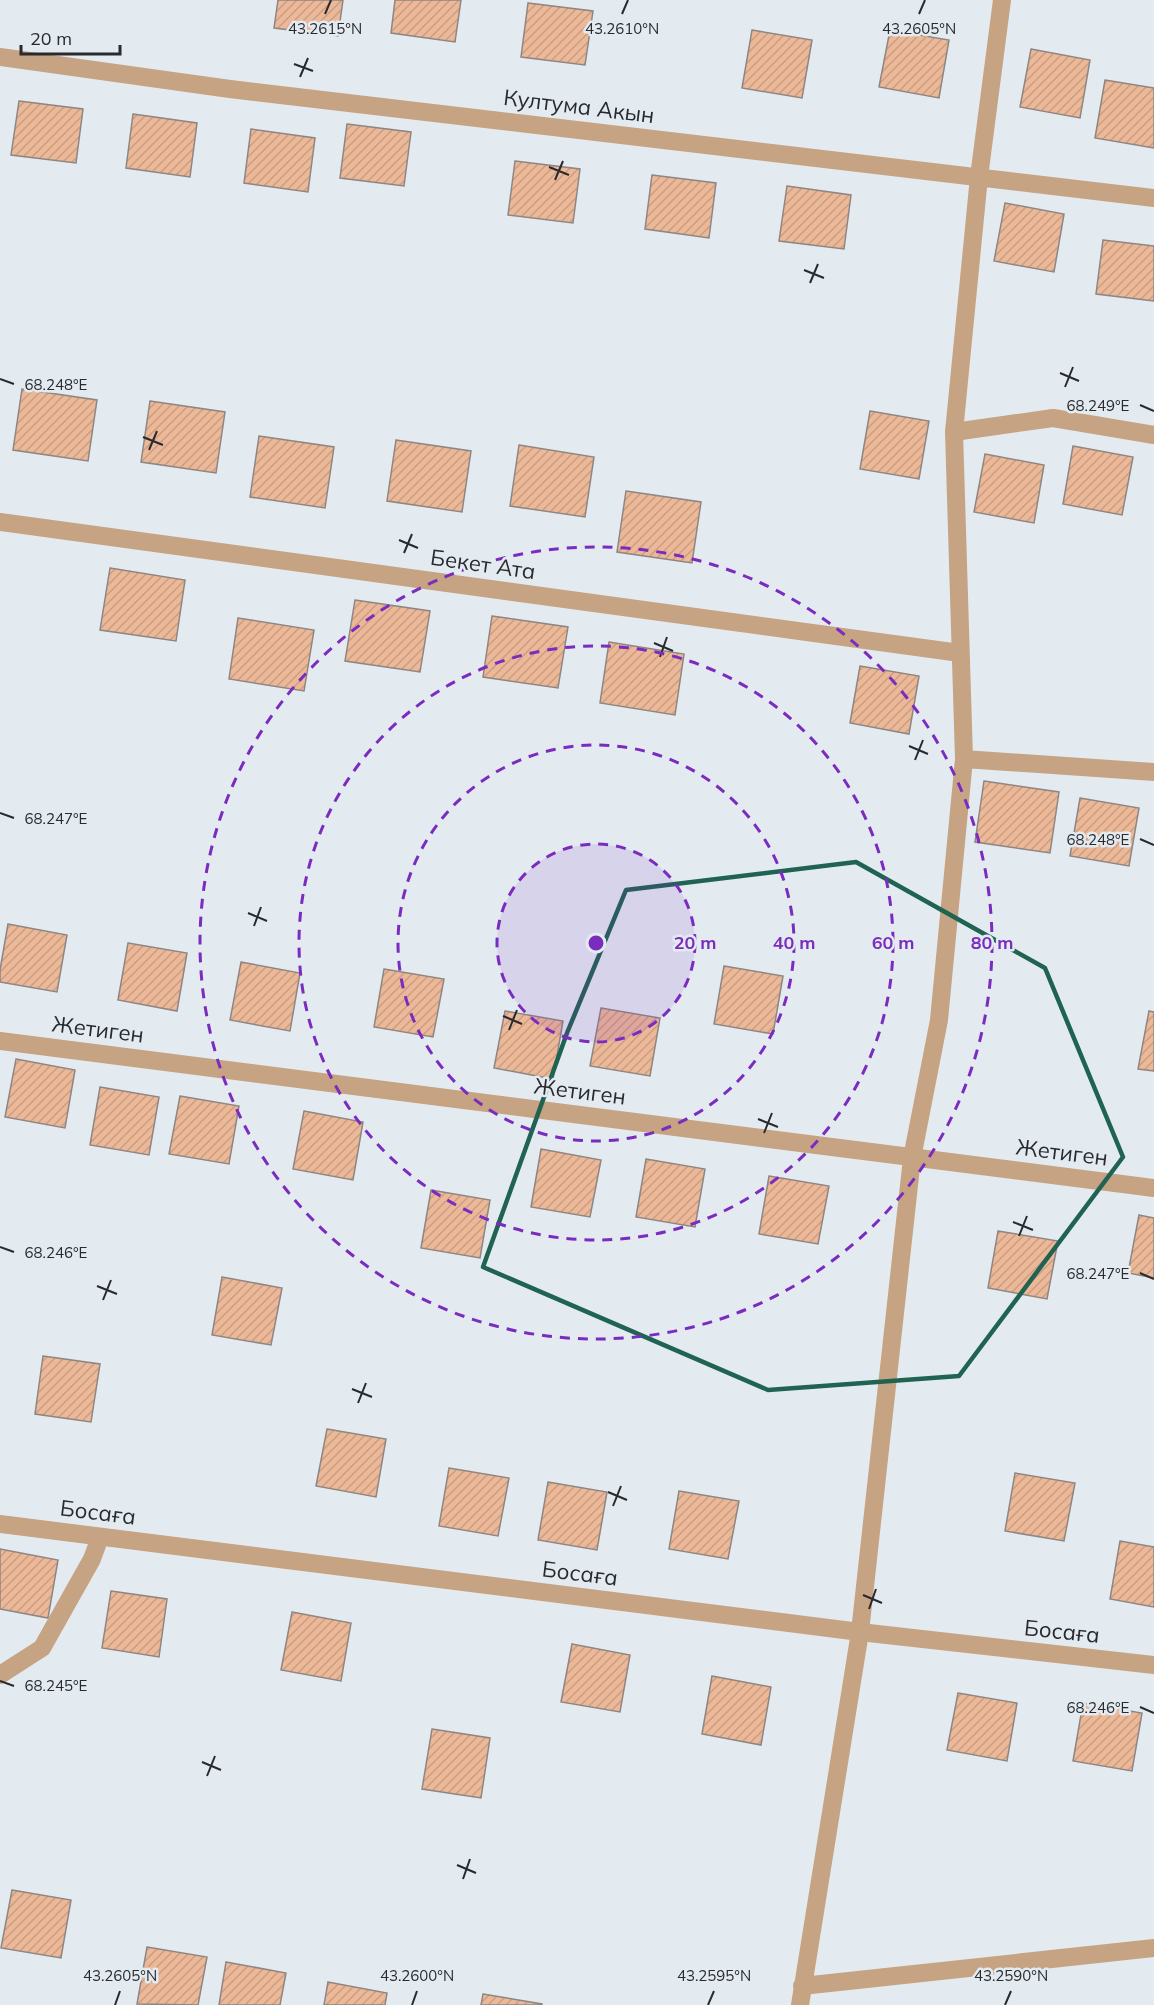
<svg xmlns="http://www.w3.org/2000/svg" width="1154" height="2005" font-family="Mulish,sans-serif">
  <defs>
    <pattern id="building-hatch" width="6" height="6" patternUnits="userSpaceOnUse" patternTransform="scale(1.5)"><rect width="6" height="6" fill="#ecb898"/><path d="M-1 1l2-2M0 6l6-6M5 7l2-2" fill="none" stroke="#ca9e83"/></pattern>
  </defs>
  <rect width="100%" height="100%" fill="#e3ebf1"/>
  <path fill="url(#building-hatch)" stroke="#8e8682" stroke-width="1.5" d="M278,0H343L338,36L274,28Z
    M395,0H461L455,42L391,33Z
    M528,3L593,11L585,65L521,57Z
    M752,30L812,40L802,98L742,88Z
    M890,30L949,40L939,98L879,87Z
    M1031,49L1090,60L1080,118L1020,107Z
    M1105,80L1154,88V148L1095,138Z
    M19,101L83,109L76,163L11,155Z
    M133,114L197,123L190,177L126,168Z
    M347,124L411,132L404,186L340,178Z
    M251,129L315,138L308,192L244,183Z
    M515,161L580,169L573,223L508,215Z
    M652,175L716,183L709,238L645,229Z
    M787,186L851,195L844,249L779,241Z
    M1005,203L1064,214L1054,272L994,261Z
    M1103,240L1154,246V301L1096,294Z
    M22,389L97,400L88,461L13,450Z
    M150,401L225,412L216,473L141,462Z
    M870,411L929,421L919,479L860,469Z
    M259,436L334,447L325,508L250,497Z
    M396,440L471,451L462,512L387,501Z
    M519,445L594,457L585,517L510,506Z
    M1073,446L1133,457L1122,515L1063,504Z
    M985,454L1044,465L1034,523L974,512Z
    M626,491L701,502L692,563L617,552Z
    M110,568L185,580L176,641L100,630Z
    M355,600L430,611L420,672L345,661Z
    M492,616L568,627L558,688L483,677Z
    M238,618L314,630L304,691L229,679Z
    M609,642L684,654L675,715L600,703Z
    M860,666L919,676L909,734L850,723Z
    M984,781L1059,792L1050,853L975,842Z
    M1080,798L1139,808L1129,866L1070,856Z
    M8,924L67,935L57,992L0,982V970Z
    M128,943L187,953L177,1011L118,1000Z
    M241,962L300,973L290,1031L230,1020Z
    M724,966L783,976L773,1034L714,1024Z
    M384,969L444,979L433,1037L374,1027Z
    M601,1008L660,1018L650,1076L590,1066Z
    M505,1011L563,1021L553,1079L494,1068Z
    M1149,1011L1154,1012V1071L1138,1069Z
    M16,1059L75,1070L65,1128L5,1117Z
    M100,1087L159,1097L149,1155L90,1145Z
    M180,1096L239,1106L229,1164L169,1154Z
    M304,1111L363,1122L353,1180L293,1169Z
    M541,1149L601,1160L590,1217L531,1207Z
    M646,1159L705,1169L695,1227L636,1217Z
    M769,1176L829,1186L818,1244L759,1234Z
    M431,1190L490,1200L480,1258L421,1248Z
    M1139,1215L1154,1218V1278L1128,1273Z
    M998,1231L1058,1241L1047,1299L988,1288Z
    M222,1277L282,1288L271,1345L212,1335Z
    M43,1356L100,1364L91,1422L35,1414Z
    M327,1429L386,1439L376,1497L316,1486Z
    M449,1468L509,1478L498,1536L439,1526Z
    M1015,1473L1075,1483L1064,1541L1005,1531Z
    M548,1482L607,1492L597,1550L538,1540Z
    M679,1491L739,1501L728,1559L669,1549Z
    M1120,1541L1154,1547V1607L1110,1599Z
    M0,1549L58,1560L48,1618L0,1609Z
    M111,1591L167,1599L159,1657L102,1648Z
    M292,1612L351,1623L341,1681L281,1670Z
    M572,1644L630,1655L620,1712L561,1702Z
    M712,1676L771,1687L761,1745L702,1734Z
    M958,1693L1017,1703L1007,1761L947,1750Z
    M1083,1703L1142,1713L1132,1771L1073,1761Z
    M432,1729L490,1738L481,1798L422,1789Z
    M12,1890L71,1900L61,1958L1,1948Z
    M147,1947L207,1957L198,2005L137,2004Z
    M226,1962L286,1973L280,2005H219Z
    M328,1982L387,1993L385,2005H324Z
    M483,1994L542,2004V2005H481Z"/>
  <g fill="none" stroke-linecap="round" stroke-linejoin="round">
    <path stroke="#c6a383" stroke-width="18" d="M0,57L230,89L1154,198
      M954,432L1053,418L1154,435
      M0,522L960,653
      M964,759L1154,772
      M0,1041L1154,1188
      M0,1524L860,1632L1154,1665
      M0,1675L42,1648L92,1559L100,1537
      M802,1986L1154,1948
      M800,2005L860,1632L912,1158L939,1020L964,759L954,432L979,177L1002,0"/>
  </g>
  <path fill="none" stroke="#206352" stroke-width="4.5" stroke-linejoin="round" d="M856,862L1045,968L1123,1157L959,1376L768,1390L483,1267L567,1033L626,890Z"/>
  <path fill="none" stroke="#282a2d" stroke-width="2" d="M325,14L331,0M622,14L628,0M919,14L925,0M294,64L313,71M300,77L308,58M549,167L569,175M555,180L563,161M804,270L824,278M810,283L818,264M1060,373L1079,381M0,379L14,384M1065,387L1073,367M1140,405L1154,411M143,437L163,445M149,450L157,431M399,540L418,548M404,553L412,534M654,643L673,651M660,657L667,637M909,746L928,754M915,760L923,740M0,813L14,818M1140,839L1154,845M248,913L267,921M254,926L261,907M503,1016L522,1024M509,1030L517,1010M758,1119L778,1127M764,1133L772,1113M1013,1222L1033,1230M1019,1236L1027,1216M0,1247L14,1252M1140,1273L1154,1279M97,1286L117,1294M103,1300L111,1280M352,1389L372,1397M358,1403L366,1383M608,1492L627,1500M613,1506L621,1486M863,1595L882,1603M869,1609L876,1589M0,1681L14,1686M1140,1707L1154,1713M202,1762L221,1770M207,1776L215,1756M457,1865L476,1873M463,1879L470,1859M115,2005L120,1991M412,2005L417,1991M708,2005L714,1991M1005,2005L1011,1991"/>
  <circle cx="596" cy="943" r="99" fill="#7b2cbf" fill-opacity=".12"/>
  <g fill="none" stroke="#7b2cbf" stroke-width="3" stroke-dasharray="10 8">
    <circle cx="596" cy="943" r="99"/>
    <circle cx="596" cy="943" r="198"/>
    <circle cx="596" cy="943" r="297"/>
    <circle cx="596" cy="943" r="396"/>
  </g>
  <g text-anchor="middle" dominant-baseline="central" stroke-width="5" stroke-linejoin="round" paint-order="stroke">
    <g font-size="22" fill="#282a2d" stroke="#e3ebf1">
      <text transform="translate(579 106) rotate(7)">Култума Акын</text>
      <text transform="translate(483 564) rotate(8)">Бекет Ата</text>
      <text transform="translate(98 1029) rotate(7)">Жетиген</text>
      <text transform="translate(580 1091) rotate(7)">Жетиген</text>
      <text transform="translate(1062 1152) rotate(7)">Жетиген</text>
      <text transform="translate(98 1512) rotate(7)">Босаға</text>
      <text transform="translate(580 1573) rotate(7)">Босаға</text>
      <text transform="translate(1062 1631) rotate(6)">Босаға</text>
    </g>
  </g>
  <g font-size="15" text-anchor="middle" fill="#282a2d" stroke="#e3ebf1" stroke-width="5" stroke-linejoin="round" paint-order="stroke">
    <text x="919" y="34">43.2605°N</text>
    <text x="325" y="34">43.2615°N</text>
    <text x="622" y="34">43.2610°N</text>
    <text x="56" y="390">68.248°E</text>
    <text x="1098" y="411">68.249°E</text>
    <text x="56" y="824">68.247°E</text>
    <text x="1098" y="845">68.248°E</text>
    <text x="56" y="1258">68.246°E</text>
    <text x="1098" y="1279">68.247°E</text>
    <text x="56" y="1691">68.245°E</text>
    <text x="1098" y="1713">68.246°E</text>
    <text x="120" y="1981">43.2605°N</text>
    <text x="417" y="1981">43.2600°N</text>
    <text x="714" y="1981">43.2595°N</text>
    <text x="1011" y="1981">43.2590°N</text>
  </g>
  <circle cx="596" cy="943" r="9" fill="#7b2cbf" stroke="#e3ebf1" stroke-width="3"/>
  <g font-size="18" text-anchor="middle" font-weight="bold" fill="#7b2cbf" stroke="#e3ebf1" stroke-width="5" stroke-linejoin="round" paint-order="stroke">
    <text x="695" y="949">20 m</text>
    <text x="794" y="949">40 m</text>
    <text x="893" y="949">60 m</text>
    <text x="992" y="949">80 m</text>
  </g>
  <path d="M21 45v9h99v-9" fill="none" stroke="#282a2d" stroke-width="3"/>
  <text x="30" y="45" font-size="18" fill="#282a2d" stroke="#e3ebf1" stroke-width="4.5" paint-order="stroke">20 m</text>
</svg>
